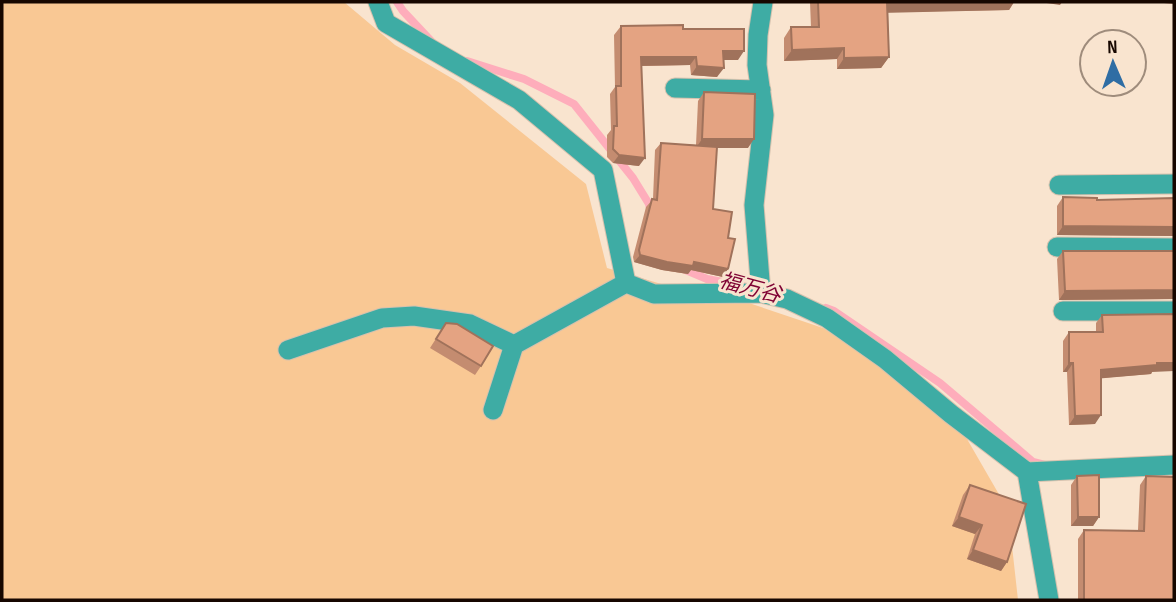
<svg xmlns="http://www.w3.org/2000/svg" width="1176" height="602" font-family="'Sofia Sans Condensed','Noto Sans JP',sans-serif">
  <rect width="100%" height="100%" fill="#f9e4cf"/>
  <path fill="#f9c894" d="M2,2H344L395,45L460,83L586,184L607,268L692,293L746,302L823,328L899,378L967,439L1008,510L1018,600H2Z"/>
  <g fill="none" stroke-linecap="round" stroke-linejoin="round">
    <path stroke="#feadbb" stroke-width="8" d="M397,2L403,11L432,42
      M467,61L524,79L574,104L633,178L649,204L651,213
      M681,268L707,279L743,286
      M826,308L834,311L940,383L1033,462L1045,465"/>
    <g stroke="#d5c1ae" stroke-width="21">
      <path id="minor" d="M378,2L386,23L519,100L603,170L626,283
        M675,88L761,90
        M1059,185L1174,184
        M1057,247L1174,248
        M626,283L654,294L761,293L787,299L827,318L885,359L951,414L1027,472L1174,465
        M761,293L754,205L764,115L757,65L758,35L763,2
        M1063,311H1174
        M288,350L382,318L414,316L470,324L514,345L626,283
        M493,410L514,345
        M1027,472L1049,600"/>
    </g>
    <use href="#minor" stroke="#3eaca4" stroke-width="19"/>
  </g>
  <path fill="#c48c70" d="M810,2H1014L1009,10L888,12L889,57L881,68L837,69V59L784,61V38L791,27H811Z
    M621,26L683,29L738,60H723L717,77L691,75L690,65L642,66L639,166L613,163L607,157V135L611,130L610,94L615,87L614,35Z
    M704,92L748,148H717L713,209L723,277L691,270L688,274L662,270L634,262L633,257L646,207L653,199L655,150L661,143L696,145L698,101Z
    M1063,197L1097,200L1174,236L1057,235V206Z
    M1063,251L1174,299L1059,300L1057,259Z
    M1102,315L1152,372L1151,374L1101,378L1095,424L1069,425L1067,372H1063V341L1069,332H1096V323Z
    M446,323L481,366L475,375L430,348Z
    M1077,476L1099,517L1093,526H1071V485Z
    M1146,476L1174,600H1078V539L1084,530H1138L1140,485Z
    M970,485L1007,562L1001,571L967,559L975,534L952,526L963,495Z"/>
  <path fill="#a0725b" d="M887,2H1014L1009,10L880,13Z
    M1040,2H1062L1060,5Z
    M1154,2H1174V4Z
    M844,48L837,59L784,61L792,50Z
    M723,51H744L738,60H717Z
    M641,57H696L690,65L635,66Z
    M889,57L881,68L837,69L844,58Z
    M697,66L724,68L717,77L691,75Z
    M702,139H754L748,148H696Z
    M619,155L645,158L639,166L613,163Z
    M1063,226L1174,227V236L1057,235Z
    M640,255L694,262L728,269L723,277L691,270L688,274L662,270L634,262Z
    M1174,290V299L1059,300L1065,291Z
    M1069,363H1073L1067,372H1063Z
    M1157,363H1174V371L1152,372L1151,374L1094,379L1101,370Z
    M1101,415L1095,424L1069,425L1075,416Z
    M959,517L982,525L975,534L952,526Z
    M1078,517H1099L1093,526H1071Z
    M973,550L1007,562L1001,571L967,559Z"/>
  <path fill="#e4a382" stroke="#a0725b" stroke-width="2" d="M818,2H890H887L889,57L844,58V48L792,50L791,27H819Z
    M683,25V29H744V51H723L724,68L697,66L696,57H641L645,158L619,155L613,149L614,126H617L616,86H621V26Z
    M704,92L755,94L754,139H702Z
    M661,143L717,147L713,209L732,212L728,238L735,239L728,269L694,262L693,266L667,262L640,255L639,250L652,199L657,200Z
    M1063,197L1097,198V200L1174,198V227L1063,226Z
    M1063,251H1174V290L1065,291Z
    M1174,314V363H1157V365L1101,370V415L1075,416L1073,363H1069V332H1103L1102,315Z
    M446,323L457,324L493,346L481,366L436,339Z
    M1099,475V517H1078L1077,476Z
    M1146,476L1174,477V600H1084V530L1144,531Z
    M970,485L1026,504L1007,562L973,550L982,525L959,517Z"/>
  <g text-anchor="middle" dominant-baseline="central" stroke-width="6" stroke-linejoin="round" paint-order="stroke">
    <g font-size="21" font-style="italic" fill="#7f0233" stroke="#f9e4cf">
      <text transform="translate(750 288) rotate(15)">福万谷</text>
    </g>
  </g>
  <rect width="1176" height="602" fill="none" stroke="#170700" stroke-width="7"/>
  <g transform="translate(1113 63) rotate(358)"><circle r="33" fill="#f9e4cf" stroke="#9f8c7c" stroke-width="2"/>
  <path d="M0-5L12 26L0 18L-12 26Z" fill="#2f6da4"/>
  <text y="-10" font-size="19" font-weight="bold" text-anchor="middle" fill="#170700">N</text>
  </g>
</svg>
